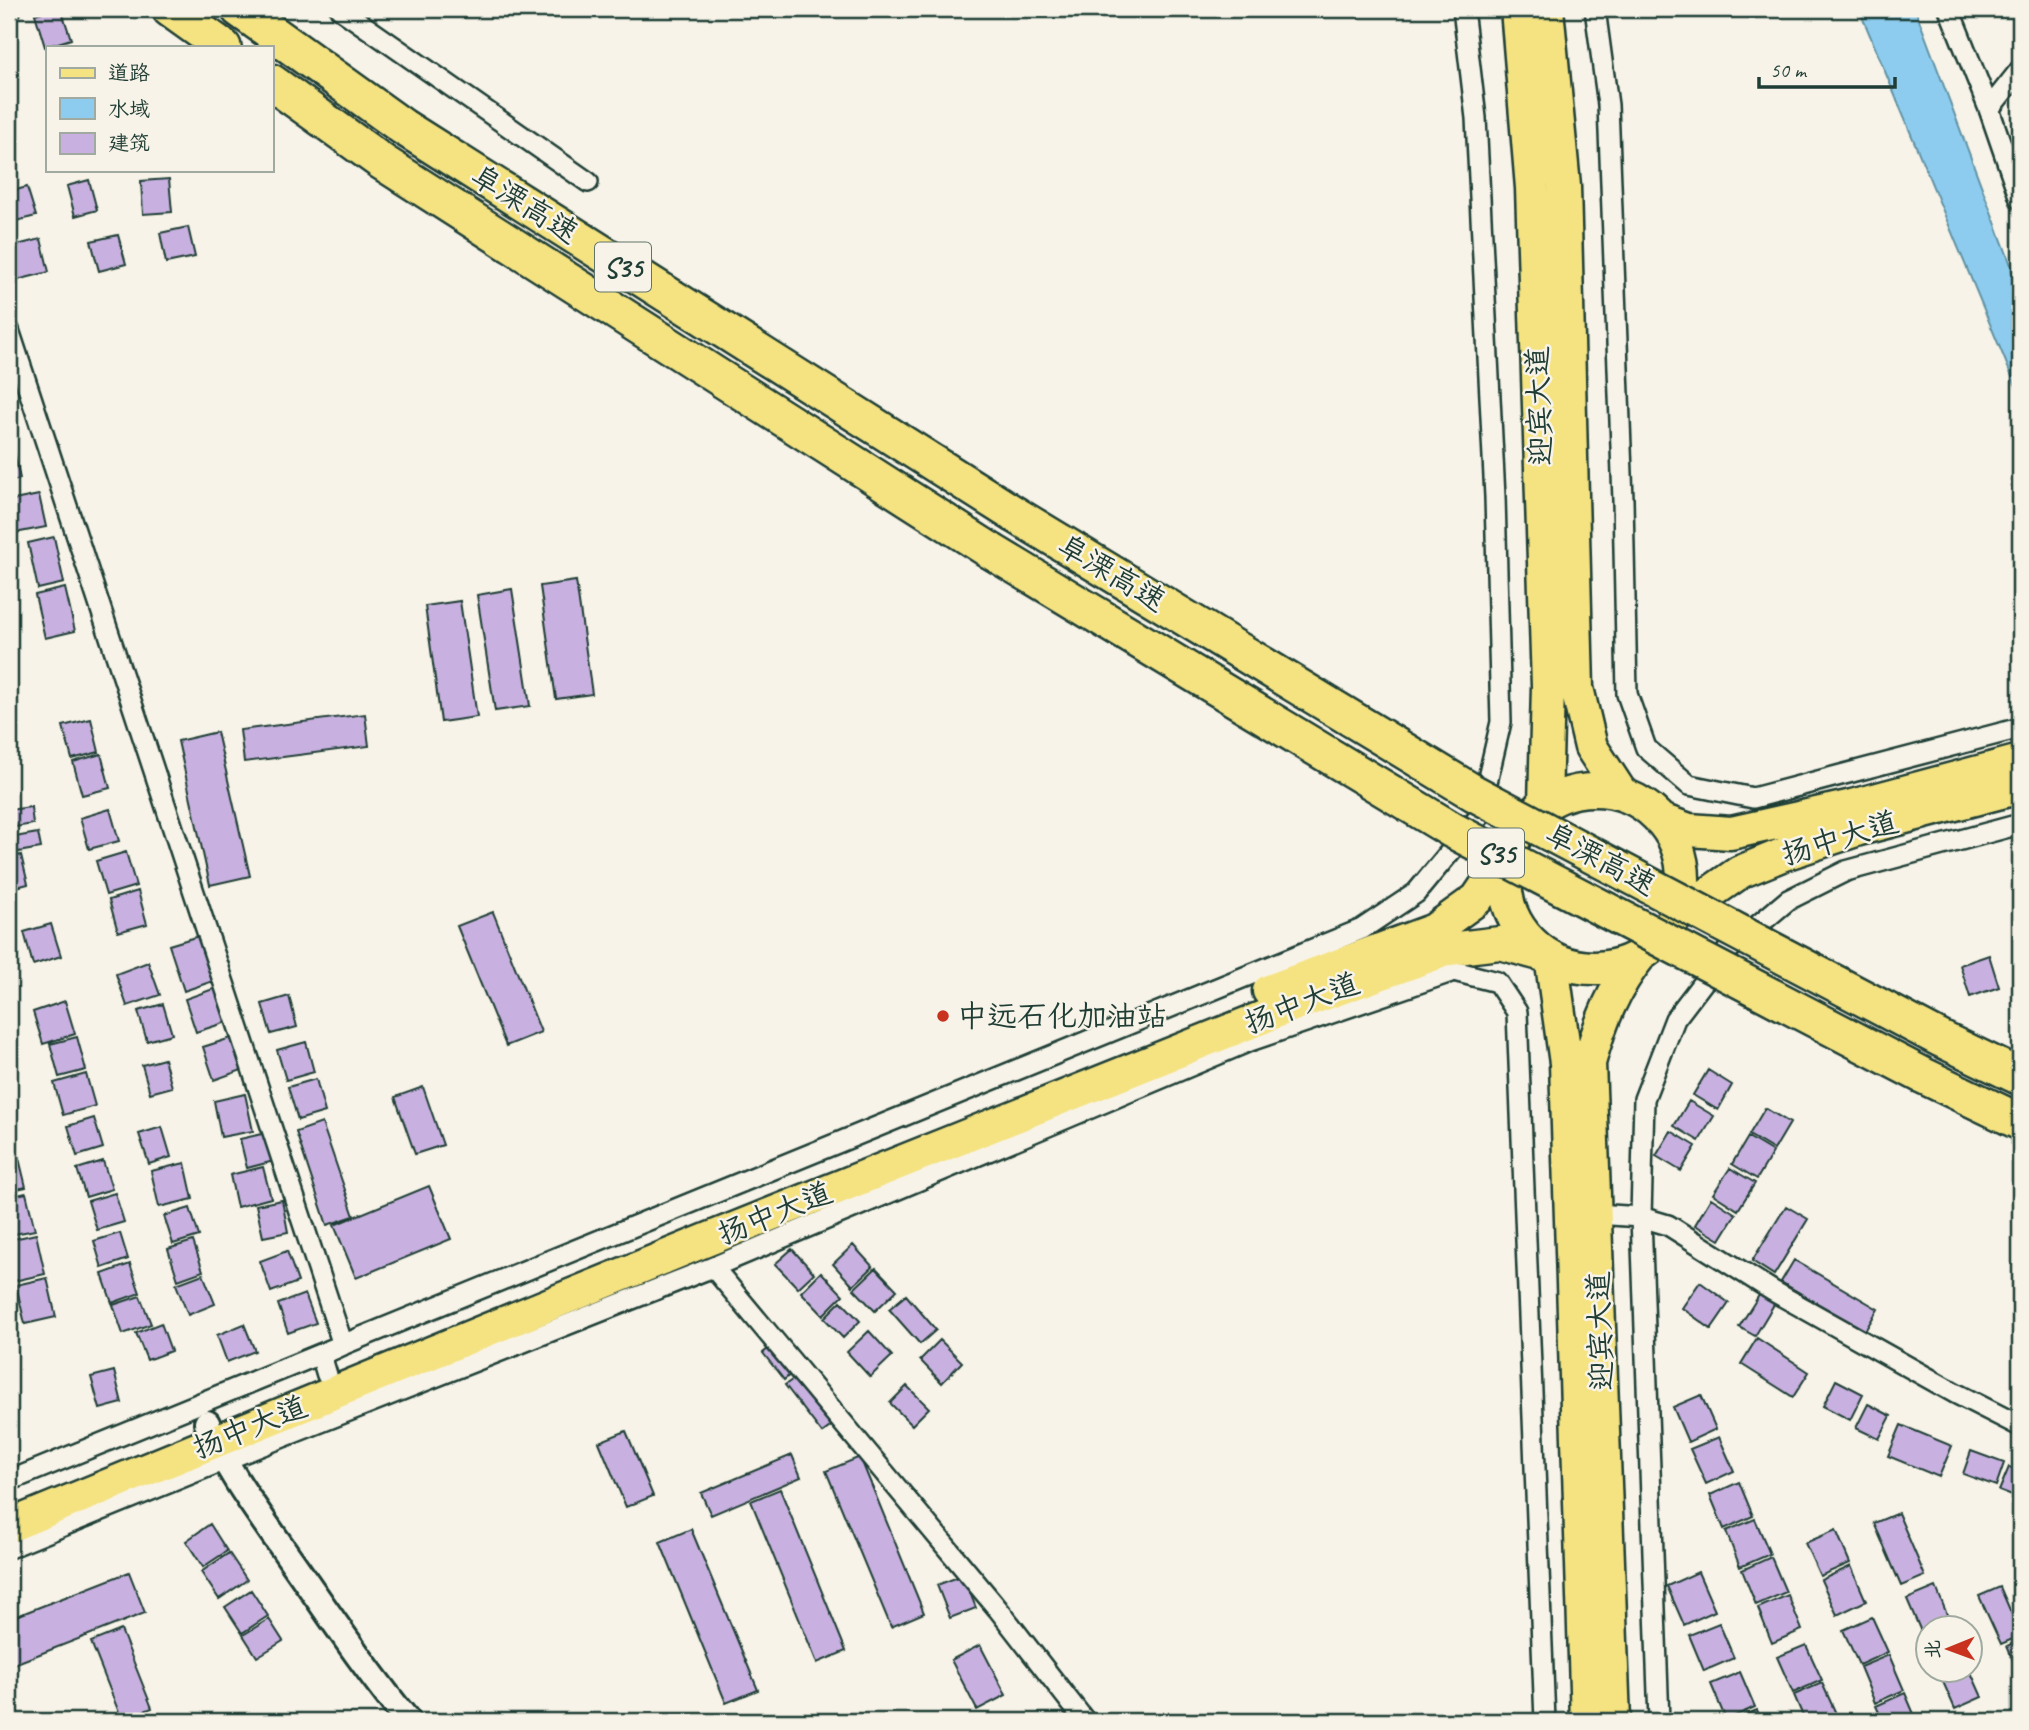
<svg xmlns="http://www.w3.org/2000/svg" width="2029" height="1730" font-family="Caveat,'LXGW WenKai TC',sans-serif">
  <rect width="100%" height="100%" fill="#f7f3e8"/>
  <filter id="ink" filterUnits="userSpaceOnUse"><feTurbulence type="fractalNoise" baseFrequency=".0143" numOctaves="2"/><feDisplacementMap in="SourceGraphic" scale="14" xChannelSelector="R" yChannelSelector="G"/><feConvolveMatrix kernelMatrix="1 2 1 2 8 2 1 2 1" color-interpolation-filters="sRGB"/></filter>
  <g filter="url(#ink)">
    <path fill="#8eccef" stroke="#6293a4" stroke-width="2" d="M1859,9H1915L2020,289V396Z"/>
    <path fill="#c8b1e0" stroke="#1f3d34" stroke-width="2" d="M53,9H61L71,39L45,47L35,14Z
      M9,121L18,150L9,153Z
      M169,179L172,212L143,214L141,181Z
      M89,180L97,210L75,216L67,186Z
      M27,187L36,216L12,222L9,210V192Z
      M188,227L195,257L166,263L160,233Z
      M118,235L126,264L99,271L91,241Z
      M41,239L49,272L17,280L9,247Z
      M13,446L20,479L9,482V447Z
      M39,495L46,527L15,533L9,501Z
      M54,537L64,583L38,589L28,543Z
      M576,581L592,694L556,699L540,586Z
      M65,588L75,631L45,638L35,595Z
      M512,589L530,706L495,711L477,595Z
      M460,601L477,717L441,722L425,606Z
      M365,714L369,746L244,762L240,730Z
      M91,719L99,752L72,759L63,726Z
      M217,732L250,876L210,885L178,741Z
      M101,754L110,788L82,795L73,762Z
      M31,807L33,824L9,828V810Z
      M110,809L119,841L89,849L80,818Z
      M38,833L41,848L12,853L9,838Z
      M126,852L136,886L106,895L96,861Z
      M21,855L28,884L9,889V858Z
      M138,891L147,924L118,932L109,900Z
      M493,912L541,1032L506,1046L457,926Z
      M51,924L61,956L33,965L24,932Z
      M202,935L216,980L184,991L169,945Z
      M1989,955L1999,987L1970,997L1960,965Z
      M148,962L160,995L127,1006L116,974Z
      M216,988L227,1022L196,1032L185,999Z
      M289,996L297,1027L271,1034L262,1004Z
      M65,1001L75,1034L43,1044L33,1012Z
      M163,1004L172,1034L147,1041L138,1011Z
      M77,1037L86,1070L59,1077L50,1044Z
      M231,1038L242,1070L214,1080L203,1047Z
      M306,1042L314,1072L286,1080L277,1050Z
      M164,1059L172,1087L150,1093L142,1065Z
      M1708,1070L1732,1085L1718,1110L1693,1095Z
      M86,1074L95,1106L63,1115L54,1083Z
      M316,1079L325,1112L298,1120L288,1087Z
      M423,1087L443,1145L415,1154L395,1097Z
      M245,1094L253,1131L221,1137L214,1101Z
      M1689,1101L1714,1116L1699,1141L1674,1126Z
      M1765,1108L1790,1123L1774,1150L1749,1135Z
      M94,1118L103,1148L77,1156L68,1126Z
      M322,1123L354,1216L327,1225L296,1132Z
      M162,1127L171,1157L149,1164L139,1134Z
      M1671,1131L1696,1146L1681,1171L1656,1156Z
      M266,1133L274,1161L247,1168L240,1139Z
      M1748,1137L1773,1152L1757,1179L1732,1164Z
      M17,1150L26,1187L9,1191V1152Z
      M103,1161L112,1189L86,1197L77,1169Z
      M185,1163L193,1199L159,1207L151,1171Z
      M263,1167L271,1198L237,1207L230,1175Z
      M1730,1168L1755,1183L1738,1210L1713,1194Z
      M429,1186L451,1239L356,1278L334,1225Z
      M26,1193L35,1230L9,1235V1197Z
      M115,1193L124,1222L97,1230L88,1201Z
      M1711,1198L1736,1214L1720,1240L1695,1225Z
      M282,1200L288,1232L263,1237L256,1205Z
      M1786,1206L1808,1219L1774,1275L1752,1261Z
      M190,1208L199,1236L173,1244L164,1216Z
      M120,1233L128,1259L102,1268L94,1241Z
      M36,1234L45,1274L14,1281L9,1257V1240Z
      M193,1241L203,1271L178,1280L168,1249Z
      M853,1245L873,1267L853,1286L833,1264Z
      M792,1249L814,1273L798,1288L775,1264Z
      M287,1251L298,1282L271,1292L260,1261Z
      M1794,1260L1878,1309L1865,1331L1781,1282Z
      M130,1264L140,1293L112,1303L102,1274Z
      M876,1268L897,1290L875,1311L854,1289Z
      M821,1272L843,1295L823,1315L801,1292Z
      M203,1274L215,1304L188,1315L176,1284Z
      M47,1278L56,1317L25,1324L16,1285Z
      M1700,1282L1729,1303L1711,1329L1682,1308Z
      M1761,1292L1776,1301L1755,1336L1739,1327Z
      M305,1294L316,1323L288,1333L278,1304Z
      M906,1295L936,1330L920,1344L889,1309Z
      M140,1296L151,1324L123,1334L113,1305Z
      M841,1301L860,1321L843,1338L824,1318Z
      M161,1323L171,1351L147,1360L136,1333Z
      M244,1324L255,1351L227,1362L217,1335Z
      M869,1331L892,1356L870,1377L847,1352Z
      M1757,1338L1809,1372L1793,1397L1741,1364Z
      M940,1340L962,1362L942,1383L920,1360Z
      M773,1345L793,1372L784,1380L763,1353Z
      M114,1371L122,1403L100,1409L91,1377Z
      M796,1377L834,1424L822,1433L785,1385Z
      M1836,1380L1863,1394L1850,1420L1823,1406Z
      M907,1386L929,1408L912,1425L890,1403Z
      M1701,1395L1716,1429L1688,1442L1673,1407Z
      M1868,1404L1891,1416L1879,1439L1856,1428Z
      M1901,1425L1952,1446L1939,1477L1888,1456Z
      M626,1431L653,1496L626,1507L599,1442Z
      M1719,1437L1734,1471L1706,1484L1690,1449Z
      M1971,1451L2004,1463L1996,1486L1963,1474Z
      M792,1455L801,1477L711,1515L701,1493Z
      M860,1457L924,1613L891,1627L826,1471Z
      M2009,1467L2020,1471V1499L1999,1491Z
      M1739,1482L1753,1516L1724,1529L1710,1495Z
      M780,1489L846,1651L817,1663L751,1501Z
      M1898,1513L1925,1576L1901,1586L1874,1523Z
      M1755,1519L1770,1554L1740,1567L1726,1531Z
      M210,1524L227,1551L203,1567L186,1541Z
      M691,1529L758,1690L726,1703L660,1542Z
      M1836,1530L1850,1563L1820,1576L1805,1543Z
      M229,1553L247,1580L219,1599L201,1572Z
      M1771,1557L1786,1592L1756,1605L1742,1570Z
      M1851,1566L1866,1601L1837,1615L1821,1580Z
      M129,1572L145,1613L9,1666V1619Z
      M1698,1572L1715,1611L1684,1625L1667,1586Z
      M963,1575L976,1608L950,1618L937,1585Z
      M1936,1587L1950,1622L1935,1628H1927V1632L1922,1634L1907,1599Z
      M2000,1587L2020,1633V1636L2001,1644L1979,1596Z
      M251,1590L268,1616L242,1633L225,1607Z
      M1788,1595L1802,1630L1772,1643L1758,1608Z
      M1872,1617L1888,1652L1859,1665L1843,1630Z
      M269,1619L283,1641L257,1657L243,1635Z
      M1719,1623L1734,1658L1704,1671L1689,1635Z
      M121,1630L152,1708L122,1720L91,1642Z
      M2020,1640V1677L2007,1646Z
      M980,1645L1006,1695L977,1710L951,1660Z
      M1806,1645L1822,1680L1793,1693L1777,1657Z
      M1889,1655L1904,1690L1875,1703L1860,1667Z
      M1969,1668L1982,1697L1955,1709L1940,1675L1950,1670H1969Z
      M1740,1672L1755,1707L1726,1720L1711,1684Z
      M1822,1683L1838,1718L1830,1721H1805L1794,1695Z
      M1905,1693L1917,1721H1883L1876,1706Z
      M1757,1710L1762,1721H1730Z"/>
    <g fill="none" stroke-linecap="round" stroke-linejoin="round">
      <g stroke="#1f3d34" stroke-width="24">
        <path id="minor" d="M340,9L588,182
          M1595,9L1608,105L1623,500L1627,694L1646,748L1689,785L1753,798L2020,728
          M1949,9L1989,109
          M9,10L11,9
          M2020,70L1989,109L2020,199
          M9,330L343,1345L321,1355L327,1375
          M1596,1214L1641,1217L1668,1225L1773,1291L1955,1393L2020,1426
          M713,1267L998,1609L1085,1721
          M9,1481L1362,929L1416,893L1479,817L1501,722L1495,497L1476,118L1463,9
          M9,1548L225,1460L713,1267L1250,1041L1454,971L1497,982L1517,1012L1545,1721
          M1659,1721L1641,1217L1644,1099L1675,1019L1727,951L1788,900L1846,871L2020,824"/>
      </g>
      <g stroke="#1f3d34" stroke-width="30">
        <path id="tertiary" d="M207,1423C227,1473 261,1516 291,1560C329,1614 366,1670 408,1721"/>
      </g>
      <g stroke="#1f3d34" stroke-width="37">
        <path id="primary" d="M1517,9L1532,188L1548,686L1545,804
          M1547,9L1564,186L1577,688L1591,747L1621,793
          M1505 879a89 89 0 1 1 178 0a89 89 0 1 1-178 0Z
          M1661,820L1689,830L1731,833L1852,806L2020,761
          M1674,918L1740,872L1784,854L1859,829L2020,787
          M1269,991L1434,930L1477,899L1509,852
          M9,1526L704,1241L1291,1006L1449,949L1500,943L1551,957L1566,1063L1587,1721
          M1614,1721L1589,1063C1600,1022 1614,987 1641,954"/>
      </g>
      <g stroke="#1f3d34" stroke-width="40">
        <path id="motorway" d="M170,9L223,47
          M239,9L403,127L1014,514
          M271,82L382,162L991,551"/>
      </g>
      <use href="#minor" stroke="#f7f3e8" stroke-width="19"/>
      <use href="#tertiary" stroke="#f7f3e8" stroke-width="24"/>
      <use href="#primary" stroke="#f5e382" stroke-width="32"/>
      <use href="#motorway" stroke="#f5e382" stroke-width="35"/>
      <g stroke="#1f3d34" stroke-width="40" stroke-linecap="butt">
        <path id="motorway-bridge" d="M1014,514L1474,793L1941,1039L2020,1077
          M991,551L1452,830L1924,1076L2020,1122"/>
      </g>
      <use href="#motorway-bridge" stroke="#f5e382" stroke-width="35"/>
    </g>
  </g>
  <circle fill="#c8321e" stroke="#f7f3e8" stroke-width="2.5" cx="943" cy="1016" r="7"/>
  <g text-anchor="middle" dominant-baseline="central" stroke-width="5" stroke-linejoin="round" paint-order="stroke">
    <g fill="#f7f3e8" stroke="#60746a" stroke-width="2">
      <rect x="595" y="242.5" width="56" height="49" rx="5"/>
      <rect x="1468" y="828.5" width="56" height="49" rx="5"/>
    </g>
    <g font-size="28" font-weight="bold" fill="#1f3d34">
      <text x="623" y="267">S35</text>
      <text x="1496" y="853">S35</text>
    </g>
    <g font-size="30" fill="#1f3d34" stroke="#f7f3e8">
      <text transform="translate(525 204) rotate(32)">阜溧高速</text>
      <text transform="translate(1539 406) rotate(-92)">迎宾大道</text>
      <text transform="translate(1112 573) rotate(31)">阜溧高速</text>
      <text transform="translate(1840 838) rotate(-17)">扬中大道</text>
      <text transform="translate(1601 859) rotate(28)">阜溧高速</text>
      <text transform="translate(1302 1003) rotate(-21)">扬中大道</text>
      <text transform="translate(775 1213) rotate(-22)">扬中大道</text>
      <text transform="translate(1600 1331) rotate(-92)">迎宾大道</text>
      <text transform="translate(250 1427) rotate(-22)">扬中大道</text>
    </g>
    <g font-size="30" fill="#1f3d34" stroke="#f7f3e8" text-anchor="start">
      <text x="957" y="1016">中远石化加油站</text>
    </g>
  </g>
  <rect width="2029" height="1730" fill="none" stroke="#f7f3e8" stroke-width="35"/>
  <rect x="18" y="18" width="1994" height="1695" fill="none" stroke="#1f3d34" stroke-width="2.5" filter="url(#ink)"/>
  <rect x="46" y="46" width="228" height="126" fill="#f7f3e8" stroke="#a1aaa0" stroke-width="2"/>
  <rect x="60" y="68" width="35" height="10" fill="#f5e382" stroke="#a1aaa0" stroke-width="2"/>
  <text x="108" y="80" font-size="21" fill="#1f3d34">道路</text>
  <rect x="60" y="98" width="35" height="21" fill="#8eccef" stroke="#a1aaa0" stroke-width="2"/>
  <text x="108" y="116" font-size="21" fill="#1f3d34">水域</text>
  <rect x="60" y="133" width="35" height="21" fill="#c8b1e0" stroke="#a1aaa0" stroke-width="2"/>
  <text x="108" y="150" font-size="21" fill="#1f3d34">建筑</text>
  <g transform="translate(1949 1649) rotate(269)"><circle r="33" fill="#f7f3e8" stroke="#a1aaa0" stroke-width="2"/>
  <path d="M0-5L12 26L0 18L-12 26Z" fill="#c8321e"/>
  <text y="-10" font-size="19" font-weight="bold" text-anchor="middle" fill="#1f3d34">北</text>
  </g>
  <path d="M1759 77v10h136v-10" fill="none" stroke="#1f3d34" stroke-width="3.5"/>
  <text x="1770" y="77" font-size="21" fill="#1f3d34" stroke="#f7f3e8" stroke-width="5" paint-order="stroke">50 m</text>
</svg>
